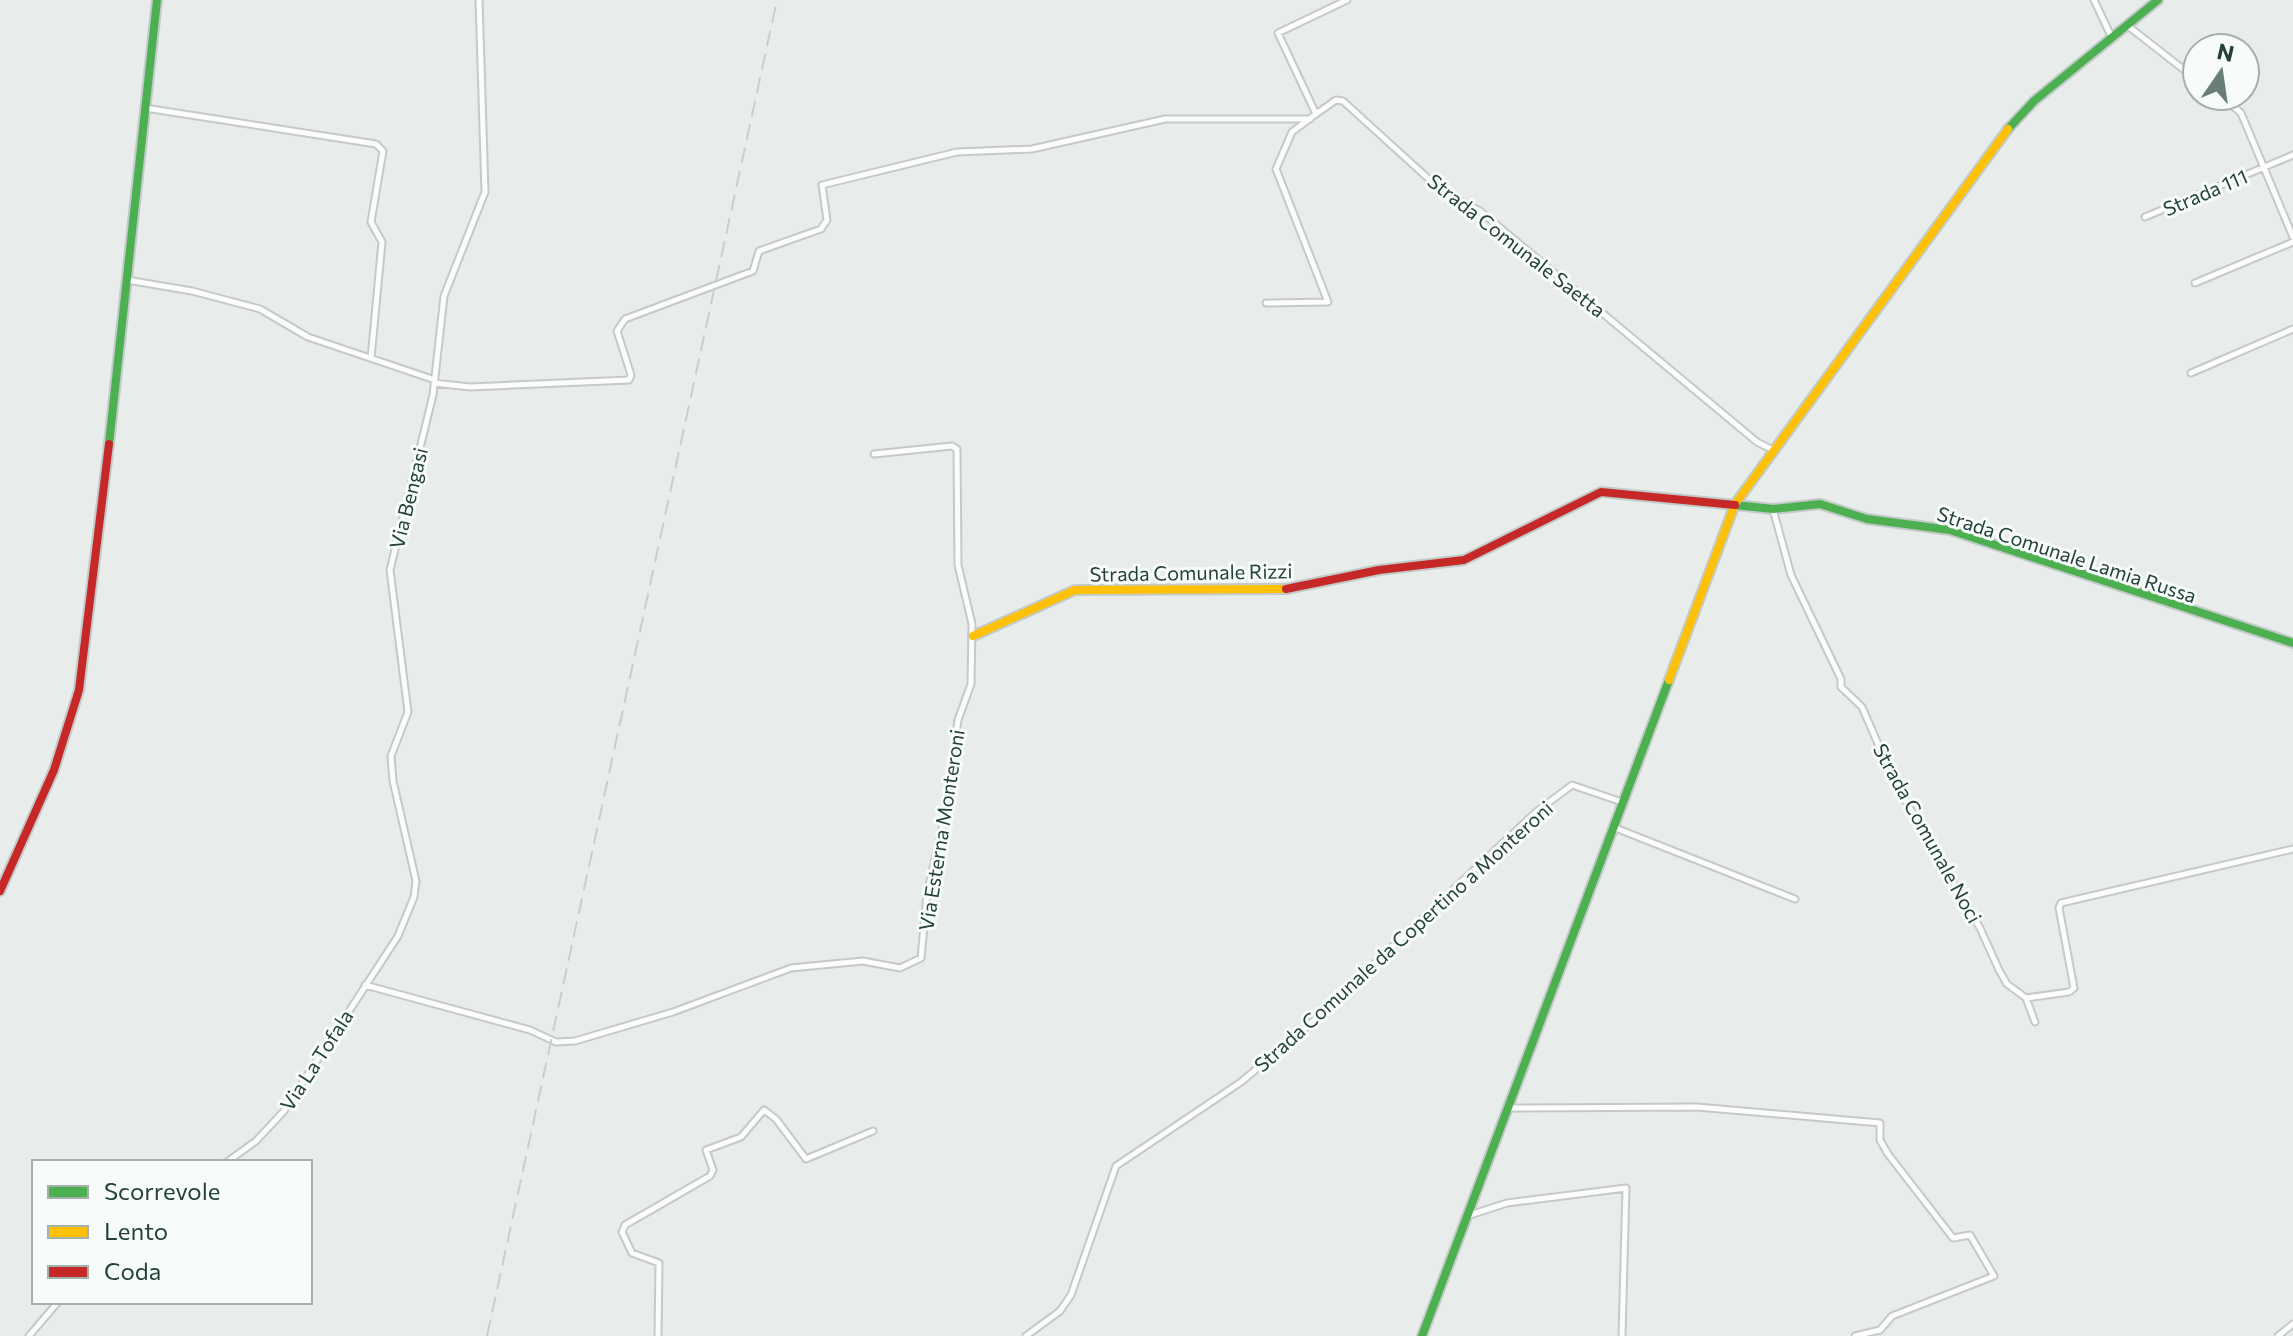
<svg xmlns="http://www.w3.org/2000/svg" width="2293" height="1336" font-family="Commissioner,sans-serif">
  <rect width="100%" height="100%" fill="#e8edeb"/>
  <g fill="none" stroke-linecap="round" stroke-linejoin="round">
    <g stroke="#c5cac8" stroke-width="9">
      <path id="street" d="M1347,0L1278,33L1316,114L1336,100L1343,101L1442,191L1480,211L1757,442L1773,450
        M2094,0L2112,38
        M2128,26L2197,80
        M2221,96L2241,113L2293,237
        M145,108L376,144L383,151L371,222L382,242L371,358
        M2145,217L2293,155
        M127,280L192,291L260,309L308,337L435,380
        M2195,283L2293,242
        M1266,303L1328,302L1276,169L1292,132L1316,114
        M2191,373L2293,329
        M434,383L470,387L629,380L631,375L617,331L625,319L753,271L759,251L821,229L827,220L822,185L957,152L1032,149L1165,119H1310
        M1773,509L1791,575L1841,679V687L1862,707L1895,783L1980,928L1999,970L2007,984L2026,998L2035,1022
        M1613,827L1795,899
        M365,985L530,1030L556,1042L575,1041L673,1012L791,968L863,961L900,968L921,958L927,894L945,815L958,720L971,684L972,624L958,565L957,449L952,446L874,454
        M2026,998L2069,992L2074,988L2059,908L2061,903L2293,849
        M1508,1108L1697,1107L1880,1123V1140L1888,1154L1953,1238L1970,1235L1994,1276L1892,1316L1880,1330L1855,1336
        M227,1162L256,1141L284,1111L398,936L414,897L416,881L393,781L391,756L408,712L390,570L433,395L444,296L485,192L479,0
        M1467,1216L1507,1203L1626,1188L1622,1336
        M29,1336L58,1302
        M658,1336L659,1263L632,1253L622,1232L625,1225L710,1176L713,1170L706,1150L741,1137L764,1110L776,1119L806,1159L873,1131
        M1026,1336L1060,1311L1071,1295L1116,1166L1241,1082L1310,1024L1536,812L1572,785L1622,802
        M2278,1336L2293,1324"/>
    </g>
    <g stroke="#c3cbc8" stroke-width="12">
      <path id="fast" d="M2008,129L2034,101L2158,0
        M109,444L157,0
        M1735,505L1773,509L1820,504L1867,519L1950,530L2293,643
        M1422,1336L1669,680"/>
    </g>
    <g stroke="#c3cbc8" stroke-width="12">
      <path id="slow" d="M973,636L1075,590L1286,589
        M1669,680L1735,504L2008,129"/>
    </g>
    <g stroke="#c3cbc8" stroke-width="12">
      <path id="jam" d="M1286,589L1379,570L1464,560L1601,492L1735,505
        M0,891L54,770L79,690L109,444"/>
    </g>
    <use href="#street" stroke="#fcfcfc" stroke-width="5"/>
    <use href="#fast" stroke="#4caf50" stroke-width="8"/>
    <use href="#slow" stroke="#ffc107" stroke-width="8"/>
    <use href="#jam" stroke="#c62828" stroke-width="8"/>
    <path stroke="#c9cdcc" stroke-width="2" stroke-dasharray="16 8" stroke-linecap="butt" d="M487,1336L777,0"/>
  </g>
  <g text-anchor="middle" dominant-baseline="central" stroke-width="6" stroke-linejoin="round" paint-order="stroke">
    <g font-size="20" fill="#24423a" stroke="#f7fbf9">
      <text transform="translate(2205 192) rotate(-23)">Strada 111</text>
      <text transform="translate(1517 245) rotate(38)">Strada Comunale Saetta</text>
      <text transform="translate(408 498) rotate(-76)">Via Bengasi</text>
      <text transform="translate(2067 554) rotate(18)">Strada Comunale Lamia Russa</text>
      <text transform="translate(1191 572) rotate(-1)">Strada Comunale Rizzi</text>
      <text transform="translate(941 830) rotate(-81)">Via Esterna Monteroni</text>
      <text transform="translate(1928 833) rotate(61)">Strada Comunale Noci</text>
      <text transform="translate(1403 936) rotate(-42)">Strada Comunale da Copertino a Monteroni</text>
      <text transform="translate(316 1060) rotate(-57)">Via La Tofala</text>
    </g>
  </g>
  <rect x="32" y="1160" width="280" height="144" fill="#f7fbf9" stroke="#a3b1ad" stroke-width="2"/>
  <rect x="48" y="1186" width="40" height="12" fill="#4caf50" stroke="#a3b1ad" stroke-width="2"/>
  <text x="104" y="1200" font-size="24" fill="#24423a">Scorrevole</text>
  <rect x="48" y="1226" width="40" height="12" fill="#ffc107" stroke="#a3b1ad" stroke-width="2"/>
  <text x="104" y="1240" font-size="24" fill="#24423a">Lento</text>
  <rect x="48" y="1266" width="40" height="12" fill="#c62828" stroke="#a3b1ad" stroke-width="2"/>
  <text x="104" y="1280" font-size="24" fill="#24423a">Coda</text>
  <g transform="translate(2221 72) rotate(13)"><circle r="38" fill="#f7fbf9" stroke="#a3b1ad" stroke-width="2"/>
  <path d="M0-6L14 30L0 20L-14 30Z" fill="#697e78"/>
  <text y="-12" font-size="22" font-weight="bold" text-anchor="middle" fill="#24423a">N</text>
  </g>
</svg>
